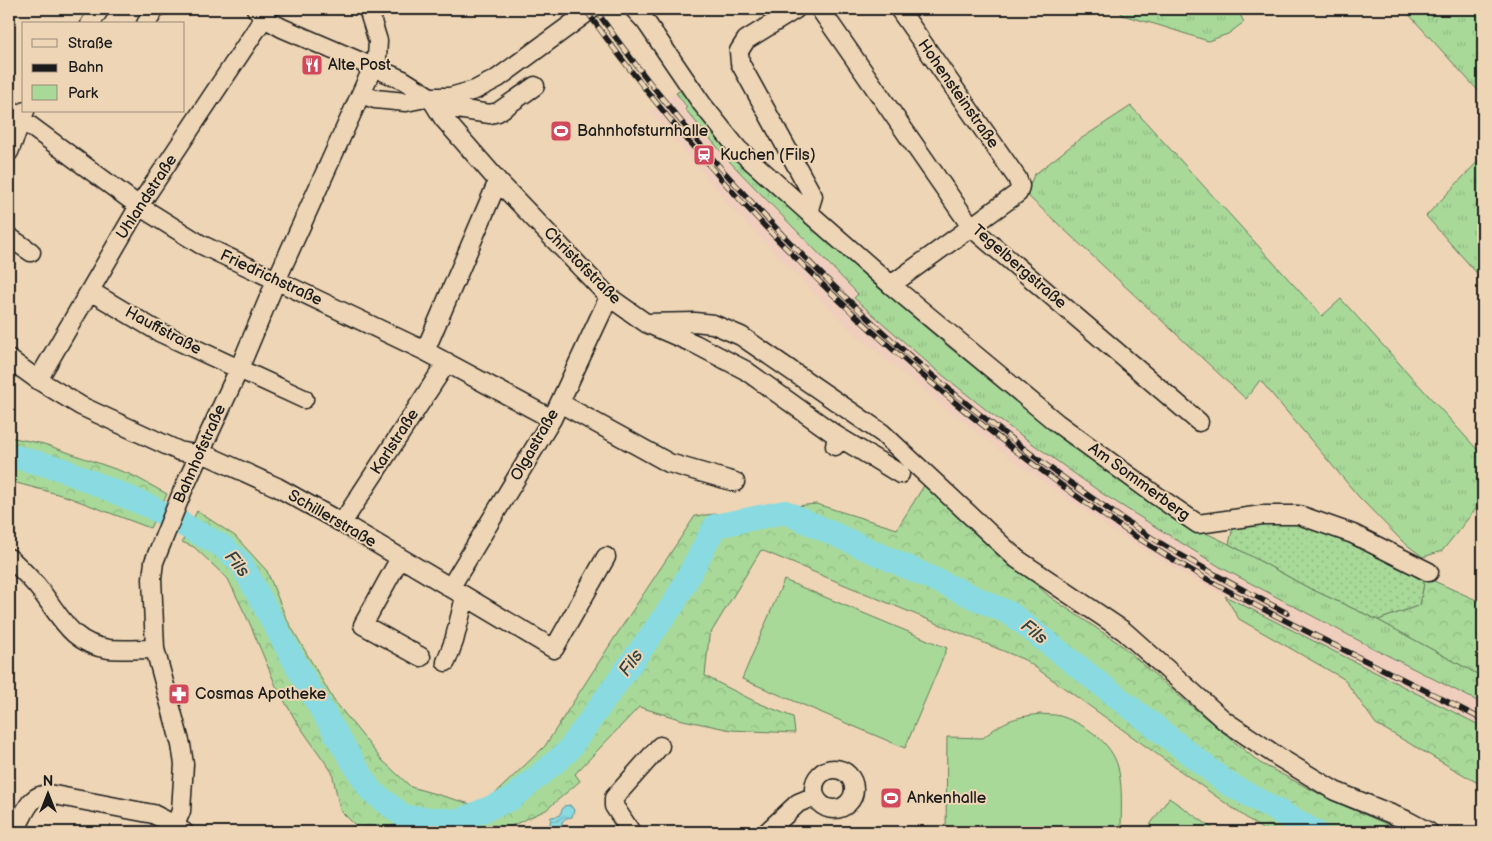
<svg xmlns="http://www.w3.org/2000/svg" width="1492" height="841" font-family="'Balsamiq Sans',sans-serif">
  <defs>
    <pattern id="grass-tufts" width="24" height="20" patternUnits="userSpaceOnUse" patternTransform="scale(1.25)"><rect width="24" height="20" fill="#a8d999"/><path d="M3 7l-1-3M5 7V3M7 7l1-3M15 17l-1-3M17 17v-4M19 17l1-3" fill="none" stroke="#90ba83"/></pattern>
    <pattern id="forest-crowns" width="20" height="18" patternUnits="userSpaceOnUse" patternTransform="scale(1.25)"><rect width="20" height="18" fill="#a8d999"/><path d="M2 6a3 3 0 1 1 6 0M12 15a3 3 0 1 1 6 0" fill="none" stroke="#90ba83"/></pattern>
    <pattern id="garden-dots" width="8" height="8" patternUnits="userSpaceOnUse" patternTransform="scale(1.25)"><rect width="8" height="8" fill="#a8d999"/><path d="M2 2h.1M6 6h.1" fill="none" stroke="#90ba83" stroke-width="1.8" stroke-linecap="round"/></pattern>
    <pattern id="water-waves" width="16" height="10" patternUnits="userSpaceOnUse" patternTransform="scale(1.25)"><rect width="16" height="10" fill="#89dae1"/><path d="M0 5q4-4 8 0t8 0" fill="none" stroke="#76bac0"/></pattern>
  </defs>
  <rect width="100%" height="100%" fill="#edd5b5"/>
  <filter id="ink" filterUnits="userSpaceOnUse"><feTurbulence type="fractalNoise" baseFrequency=".02" numOctaves="2"/><feDisplacementMap in="SourceGraphic" scale="10" xChannelSelector="R" yChannelSelector="G"/><feConvolveMatrix kernelMatrix="1 2 1 2 8 2 1 2 1" color-interpolation-filters="sRGB"/></filter>
  <g filter="url(#ink)">
    <path fill="#f0cebd" d="M676,93L687,107L685,109L729,161L858,294L854,298L935,369L994,416L1103,494L1220,567L1371,647L1483,704V727L1203,585L1113,531L1022,467L918,386L854,333L772,250L721,197L722,195L650,111Z"/>
    <path fill="url(#grass-tufts)" stroke="#627a5a" d="M1119,9H1237L1244,22L1228,34L1208,41L1158,25L1122,15Z
      M1404,9H1483V96Z
      M681,90L732,154L874,284L950,348L1087,457L1174,518L1229,544L1309,588L1378,620L1483,677V704L1371,647L1220,567L1103,494L994,416L935,369L854,298L858,294L729,161L685,109L687,107L676,93Z
      M1131,106L1322,316L1341,299L1483,456V500L1442,551L1423,557L1402,541L1359,497L1260,380L1246,399L1026,194L1034,175L1076,142Z
      M1483,156V280L1426,216Z"/>
    <path fill="url(#forest-crowns)" stroke="#627a5a" d="M9,437L44,444L132,475L167,494L150,528L65,496L9,481Z
      M925,484L1050,597L1120,644L1178,695L1260,763L1333,801L1405,832H1266L1025,660L761,550L709,636L705,676L756,702L793,717L795,733L731,730L683,720L639,707L575,774L580,781L546,810L498,832H362L340,810L332,772L296,721L276,686L250,624L228,579L194,547L182,542L197,511L235,536L267,571L286,618L333,699L381,759L411,787L481,807L545,746L615,637L695,516L816,504L897,529Z
      M1425,577L1483,603V677L1378,620L1420,605Z
      M1225,596L1483,727V786L1376,724L1344,679L1239,619Z"/>
    <path fill="#a8d999" stroke="#627a5a" d="M784,580L947,648L905,748L742,679Z
      M1040,714C1048,715 1056,714 1063,717C1086,725 1111,742 1118,767C1123,788 1121,811 1121,832H946L947,737L983,738C1005,720 1012,718 1040,714Z
      M1169,798L1218,832H1145Z"/>
    <path fill="url(#garden-dots)" stroke="#627a5a" d="M1296,518L1337,532L1425,577L1420,605L1378,620L1309,588L1229,544L1234,523Z"/>
    <path fill="url(#water-waves)" stroke="#5d8e92" d="M570,805L574,810L572,817C565,818 562,819 561,827L553,828L550,824L551,817L559,816L564,806Z"/>
    <g fill="none" stroke-linecap="round" stroke-linejoin="round">
      <path stroke="#89dae1" stroke-width="24" d="M9,455L61,469L151,507L222,546L241,563L310,690L348,754L371,791L405,817L458,821L511,799L567,752L674,603L715,526L785,512L1011,614L1227,783L1316,832"/>
      <g stroke="#1c1c1c" stroke-width="21">
        <path id="minor" d="M256,9L264,18L282,28L403,80L430,97L457,109L490,114L498,112L535,86
          M634,9L646,22L702,104L738,149L808,212
          M796,9L746,40L739,51L740,63L813,196L808,212L891,285
          M820,9L972,228L1199,422
          M899,9L1017,178L1020,186L1018,193L891,285L1057,423L1154,494L1198,524L1262,515H1299L1353,534L1429,572
          M90,24L100,9
          M146,24L155,9
          M361,94L375,99L406,102L430,97H450L475,90L498,78L592,9
          M430,97L443,118L498,181L609,297L646,323L695,344L745,370L837,436L835,446
          M9,108L21,119L139,206L200,244L425,351L552,419
          M9,152L25,111
          M9,237L31,252
          M90,291L159,332L304,399
          M646,323L695,322L713,324L741,336L882,433L1017,559L1124,631L1225,721L1280,758L1335,791L1406,820L1429,832
          M425,351L498,181
          M9,359L38,380L81,406L179,451L211,457L277,487L342,523L554,649L606,557
          M38,380L139,206L264,18
          M560,403L669,463L735,482
          M837,436L900,474
          M342,523L447,362
          M9,558C19,566 28,576 36,585C59,612 69,644 109,649C124,650 140,649 155,649
          M400,558L363,625L421,657
          M450,588L552,419L609,297
          M446,662L454,641L465,597
          M814 789a20 20 0 1 1 40 0a20 20 0 1 1-40 0Z
          M17,827C26,811 29,795 49,794L153,814L163,819L184,832
          M172,832L181,811L184,764L181,745L155,649L152,578L154,562L183,490L239,369L276,281L377,58L378,41L368,9
          M631,832L614,806V798L660,746
          M767,832L798,803L815,796"/>
      </g>
      <use href="#minor" stroke="#edd5b5" stroke-width="18"/>
      <g stroke="#1c1c1c" stroke-width="5.5">
        <path id="rail" d="M585,9C693,160 820,293 964,410C1020,455 1077,499 1138,538C1248,608 1368,659 1483,720
          M595,9C740,214 930,393 1141,531C1188,561 1238,587 1287,613"/>
      </g>
      <use href="#rail" stroke="#edd5b5" stroke-width="4" stroke-dasharray="11" stroke-linecap="butt"/>
    </g>
  </g>
  <defs>
    <g id="restaurant-square" transform="scale(1.125)"><rect x="-9" y="-9" width="18" height="18" rx="4" fill="#d1495b" stroke="#edd5b5"/><path d="M-5-6h1v4h1v-4h1v4h1v-4h1v5L-1.5 .5V6h-2V.5L-5-1ZM5-6V6H3V1.5H1.5Q1.5-4 5-6Z" fill="#fff"/></g>
    <g id="stadium-square" transform="scale(1.125)"><rect x="-9" y="-9" width="18" height="18" rx="4" fill="#d1495b" stroke="#edd5b5"/><path d="M0-5a6.5 5 0 1 0 0 10a6.5 5 0 1 0 0-10ZM-3.5-1.8h7v3.6h-7Z" fill="#fff"/></g>
    <g id="station-square" transform="scale(1.125)"><rect x="-9" y="-9" width="18" height="18" rx="4" fill="#d1495b" stroke="#edd5b5"/><path d="M-3-6H3Q5-6 5-4V2Q5 4 3 4L4.5 6H3L1.5 4h-3L-3 6H-4.5L-3 4Q-5 4-5 2V-4Q-5-6-3-6ZM-3.5-4v3h7v-3ZM-3.5 1v1.5H-2V1ZM2 1v1.5H3.5V1Z" fill="#fff"/></g>
    <g id="pharmacy-square" transform="scale(1.125)"><rect x="-9" y="-9" width="18" height="18" rx="4" fill="#d1495b" stroke="#edd5b5"/><path d="M-2-6h4v4h4v4h-4v4h-4v-4h-4v-4h4Z" fill="#fff"/></g>
  </defs>
  <g fill-rule="evenodd">
    <use href="#restaurant-square" x="312" y="65"/>
    <use href="#stadium-square" x="561" y="131"/>
    <use href="#station-square" x="704" y="155"/>
    <use href="#pharmacy-square" x="179" y="694"/>
    <use href="#stadium-square" x="891" y="798"/>
  </g>
  <g text-anchor="middle" dominant-baseline="central" stroke-width="4" stroke-linejoin="round" paint-order="stroke">
    <g font-size="16" fill="#1c1c1c" stroke="#edd5b5" text-anchor="start">
      <text x="328" y="65">Alte Post</text>
      <text x="577" y="131">Bahnhofsturnhalle</text>
      <text x="720" y="155">Kuchen (Fils)</text>
      <text x="195" y="694">Cosmas Apotheke</text>
      <text x="907" y="798">Ankenhalle</text>
    </g>
    <g font-size="16" fill="#1c1c1c" stroke="#edd5b5">
      <text transform="translate(958 94) rotate(55)">Hohensteinstraße</text>
      <text transform="translate(147 197) rotate(-57)">Uhlandstraße</text>
      <text transform="translate(582 266) rotate(45)">Christofstraße</text>
      <text transform="translate(1019 267) rotate(41)">Tegelbergstraße</text>
      <text transform="translate(271 278) rotate(25)">Friedrichstraße</text>
      <text transform="translate(163 331) rotate(28)">Hauffstraße</text>
      <text transform="translate(395 442) rotate(-57)">Karlstraße</text>
      <text transform="translate(535 445) rotate(-60)">Olgastraße</text>
      <text transform="translate(200 454) rotate(-66)">Bahnhofstraße</text>
      <text transform="translate(1139 482) rotate(36)">Am Sommerberg</text>
      <text transform="translate(332 519) rotate(30)">Schillerstraße</text>
    </g>
    <g font-size="18" font-style="italic" fill="#324243" stroke="#edd5b5">
      <text transform="translate(237 564) rotate(51)">Fils</text>
      <text transform="translate(1034 632) rotate(38)">Fils</text>
      <text transform="translate(631 663) rotate(-54)">Fils</text>
    </g>
  </g>
  <rect width="1492" height="841" fill="none" stroke="#edd5b5" stroke-width="30"/>
  <rect x="15" y="15" width="1462" height="811" fill="none" stroke="#1c1c1c" stroke-width="2" filter="url(#ink)"/>
  <rect x="22" y="22" width="162" height="90" fill="#edd5b5" stroke="#998b78"/>
  <rect x="32" y="39" width="25" height="8" fill="#edd5b5" stroke="#998b78"/>
  <text x="68" y="48" font-size="15" fill="#1c1c1c">Straße</text>
  <rect x="32" y="64" width="25" height="8" fill="#1c1c1c" stroke="#998b78"/>
  <text x="68" y="72" font-size="15" fill="#1c1c1c">Bahn</text>
  <rect x="32" y="85" width="25" height="15" fill="#a8d999" stroke="#998b78"/>
  <text x="68" y="98" font-size="15" fill="#1c1c1c">Park</text>
  <g transform="translate(48 794)" stroke="#edd5b5" stroke-width="4" paint-order="stroke">
  <path d="M0-4L9 19L0 12L-9 19Z" fill="#1c1c1c"/>
  <text y="-8" font-size="14" font-weight="bold" text-anchor="middle" fill="#1c1c1c">N</text>
  </g>
</svg>
